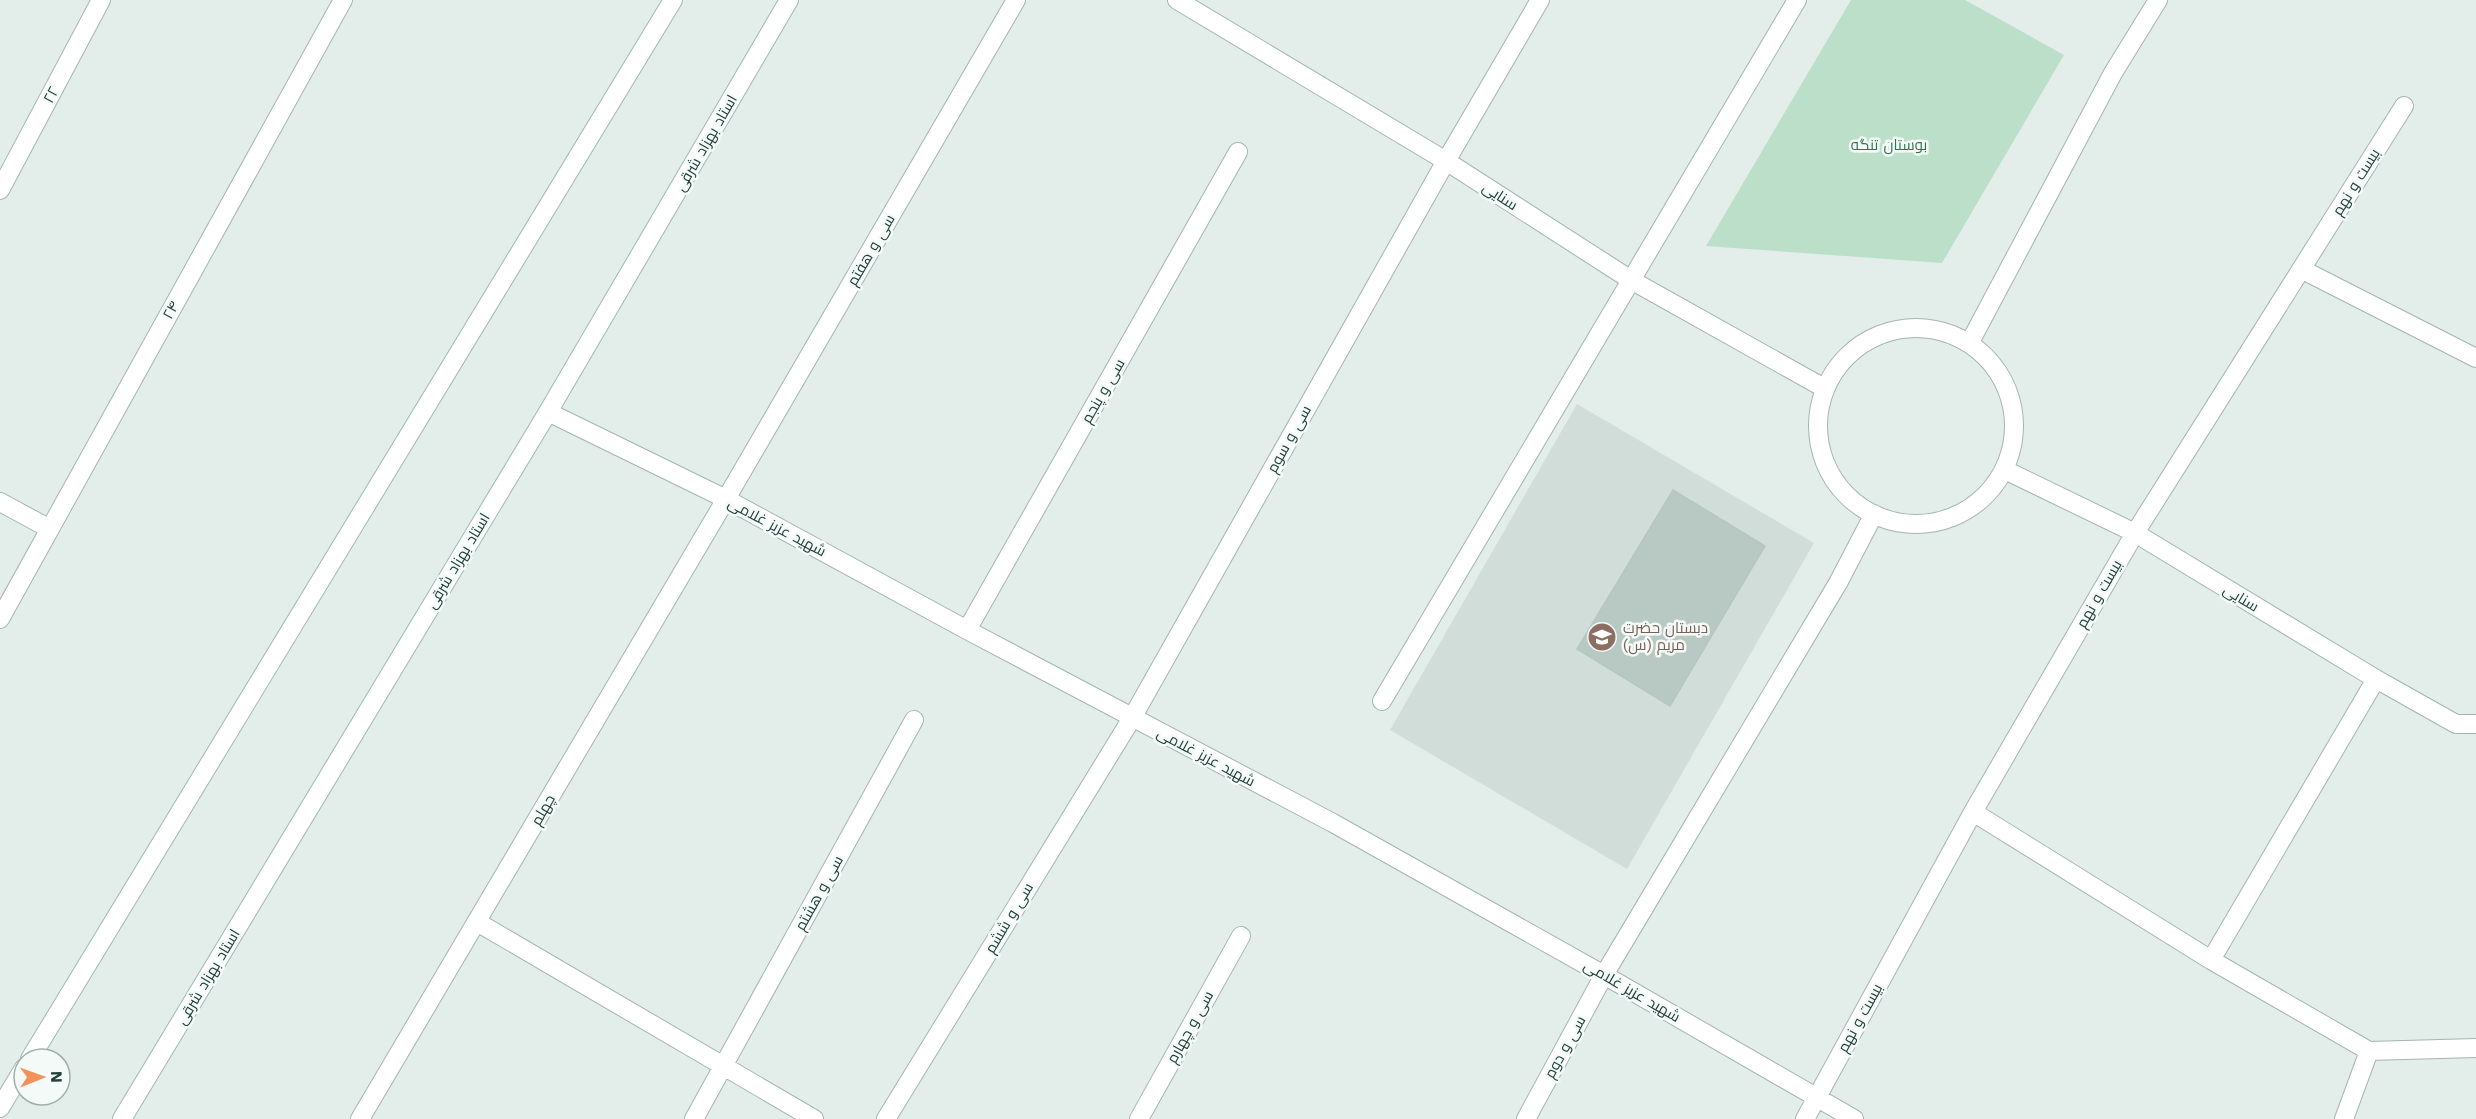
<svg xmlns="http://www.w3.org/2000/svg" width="2476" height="1119" font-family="'Work Sans',Cairo,sans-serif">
  <rect width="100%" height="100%" fill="#e3edea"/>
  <path fill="#d1ddd9" d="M1577,404L1814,543L1627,869L1390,730Z"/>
  <path fill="#bcdfc9" d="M1851,0H1965L2064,55L1942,263L1706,246Z"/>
  <path fill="#b8c8c3" stroke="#b5c7c2" stroke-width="1.5" d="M1673,490L1765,546L1670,706L1577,649Z"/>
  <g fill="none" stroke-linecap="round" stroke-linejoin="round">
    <g stroke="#a5b5b2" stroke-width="20">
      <path id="street" d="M1177,0L1446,161L1631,280L1824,388
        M0,190L101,0
        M2301,269L2476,358
        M1818 426a98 98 0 1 1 196 0a98 98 0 1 1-196 0Z
        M1970,342L2113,73L2158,0
        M548,412L726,499L967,630L1333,823L1604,975L1854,1119
        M2005,470L2135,533L2376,679L2456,724H2476
        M0,502L50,529
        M0,619L343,0
        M967,630L1238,152
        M1382,701L1797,0
        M1973,812L2211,960L2369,1051L2476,1048
        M477,922L814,1119
        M2211,960L2376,679
        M360,1119L726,499L1016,0
        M694,1119L914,720
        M886,1119L1132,718L1446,161L1540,0
        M1139,1119L1241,936
        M1526,1119L1604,975L1838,583L1874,514
        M1805,1119L1973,812L2135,533L2404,106
        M2344,1119L2369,1051"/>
    </g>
    <g stroke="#a1b9b3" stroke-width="20">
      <path id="secondary" d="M30,1059L673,0
        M0,1108L24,1068
        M122,1119L548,412L789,0"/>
    </g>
    <use href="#street" stroke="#fff" stroke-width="18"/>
    <use href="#secondary" stroke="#fff" stroke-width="18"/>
  </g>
  <defs>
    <g id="school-disc" transform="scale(1.5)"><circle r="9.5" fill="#8d6e63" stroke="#f4faf7"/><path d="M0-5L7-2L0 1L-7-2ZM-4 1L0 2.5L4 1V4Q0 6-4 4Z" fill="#fff"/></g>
  </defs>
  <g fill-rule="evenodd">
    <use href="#school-disc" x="1602" y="637"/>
  </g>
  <g text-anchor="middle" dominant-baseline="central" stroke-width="5" stroke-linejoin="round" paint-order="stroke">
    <g font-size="15" fill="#223f3b" stroke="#f4faf7">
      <text transform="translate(51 95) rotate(-62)">۲۲</text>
      <text transform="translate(706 143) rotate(-60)">استاد بهزاد شرقی</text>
      <text transform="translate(2356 182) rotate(-58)">بیست و نهم</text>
      <text transform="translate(1500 196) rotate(33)">سنایی</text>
      <text transform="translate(871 250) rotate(-60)">سی و هفتم</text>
      <text transform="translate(171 310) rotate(-61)">۲۴</text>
      <text transform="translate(1103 391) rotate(-60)">سی و پنجم</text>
      <text transform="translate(1289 439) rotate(-61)">سی و سوم</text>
      <text transform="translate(777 527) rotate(28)">شهید عزیز غلامی</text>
      <text transform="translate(458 561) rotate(-59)">استاد بهزاد شرقی</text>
      <text transform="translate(2099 594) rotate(-60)">بیست و نهم</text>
      <text transform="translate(2241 598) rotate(31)">سنایی</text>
      <text transform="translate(1206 757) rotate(28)">شهید عزیز غلامی</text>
      <text transform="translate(543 810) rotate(-60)">چهلم</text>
      <text transform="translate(819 893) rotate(-61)">سی و هشتم</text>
      <text transform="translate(1009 918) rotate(-59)">سی و ششم</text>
      <text transform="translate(208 977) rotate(-59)">استاد بهزاد شرقی</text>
      <text transform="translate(1632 991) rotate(30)">شهید عزیز غلامی</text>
      <text transform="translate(1860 1018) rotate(-61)">بیست و نهم</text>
      <text transform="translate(1190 1027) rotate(-61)">سی و چهارم</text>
      <text transform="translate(1565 1047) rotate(-61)">سی و دوم</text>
    </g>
    <g font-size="15" fill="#2c7751" stroke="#f4faf7">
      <text x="1889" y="145">بوستان تنگه</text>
    </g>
    <g font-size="15" fill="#785e54" stroke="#f4faf7" text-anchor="start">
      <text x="1623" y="628">دبستان حضرت<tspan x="1623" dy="17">مریم (س)</tspan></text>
    </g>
  </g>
  <g transform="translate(42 1077) rotate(89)"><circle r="28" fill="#f4faf7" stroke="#a0afac" stroke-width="1.5"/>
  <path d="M0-4.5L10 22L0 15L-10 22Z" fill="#f4915b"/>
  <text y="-9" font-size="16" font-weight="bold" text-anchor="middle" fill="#223f3b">N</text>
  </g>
</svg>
